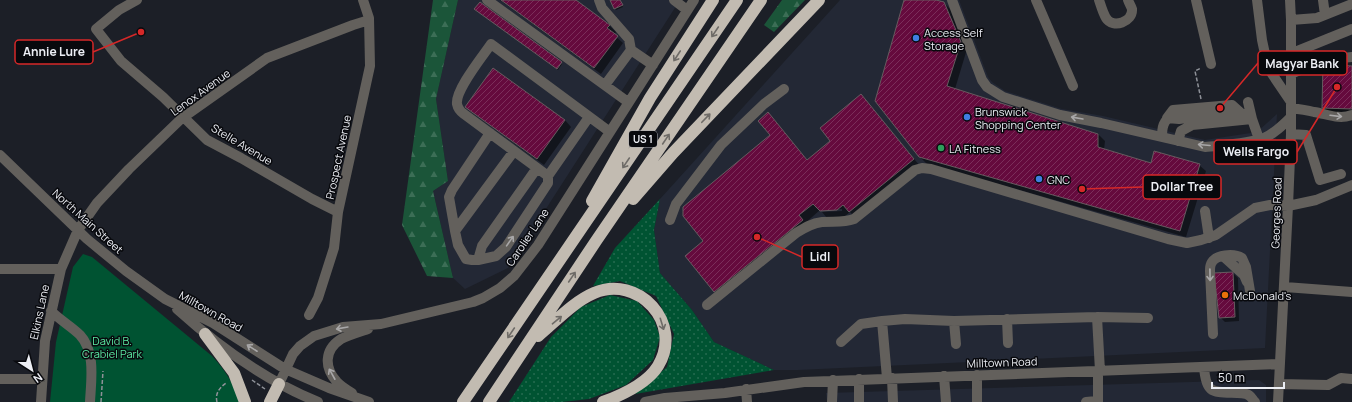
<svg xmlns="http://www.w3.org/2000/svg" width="1352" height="402" font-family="Manrope,sans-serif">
  <defs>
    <pattern id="grass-dots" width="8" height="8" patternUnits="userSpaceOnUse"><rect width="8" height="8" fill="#005332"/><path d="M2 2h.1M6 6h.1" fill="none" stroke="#256c50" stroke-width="1.8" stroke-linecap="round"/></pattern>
    <pattern id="forest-firs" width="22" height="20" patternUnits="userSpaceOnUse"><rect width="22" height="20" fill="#1b5539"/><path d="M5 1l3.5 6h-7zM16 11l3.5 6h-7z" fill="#3c6e56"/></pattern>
    <pattern id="building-hatch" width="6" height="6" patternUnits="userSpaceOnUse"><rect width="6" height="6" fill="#650a3d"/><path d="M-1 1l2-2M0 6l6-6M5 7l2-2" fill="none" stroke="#7b2e5a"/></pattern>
  </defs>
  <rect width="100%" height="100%" fill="#1c1f27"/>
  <path fill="#232835" d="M458,0H680L508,268L465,289L453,278L433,191L448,181L436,99Z
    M840,0H959L988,77L992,82L1005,91L1062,109L1103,116L1205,140L1257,132L1277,114L1265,348L798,370H774L714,342L692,310L660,273L654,230L660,199Z
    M1259,380L1266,385V402H827L826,393Z"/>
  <path fill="url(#grass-dots)" d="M660,199L654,230L660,273L692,310L714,342L774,370L635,394L667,367L674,334L656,296L620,281L593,286L615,248Z
    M610,295L637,301L654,320L660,337L653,360L626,385L589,399L562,402H509L551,337L581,307Z"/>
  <path fill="url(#forest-firs)" d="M433,0H458L436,99L448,181L433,191L453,278L427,276L402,225Z
    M782,0H805L774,32L764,25Z"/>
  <path fill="#005332" d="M83,254L92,257L212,356C225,370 234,384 240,402H50L56,342L73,267Z"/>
  <path fill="#0007" d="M500,0H575L609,25L616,32L614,35L623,43L601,74Z
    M611,0H620L623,7L616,10Z
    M905,0H932L944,3L951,10L967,49L955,89L1098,134L1105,141L1104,150L1151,164L1199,165L1206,171L1186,237L927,164L920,157Z
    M477,10L561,63L562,64L558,70Z
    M1352,67V115L1330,114L1323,107Z
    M861,95L920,166L856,218L850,212L844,217L827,218L822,212L842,211V209L820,210L722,297L715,291L704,241L771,135L768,113L807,160L832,141Z
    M466,107L565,120L571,127L544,165L473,113Z
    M1233,273L1238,278L1239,321L1225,322L1220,317Z"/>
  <path fill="url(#building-hatch)" stroke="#665b5f" d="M501,0H576L610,25L607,28L618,36L594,68Z
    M610,0H620L623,5L614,9Z
    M904,0H936L944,2L961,42L947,86L1098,134V147L1151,163L1154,151L1200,164L1180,231L919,157L875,101Z
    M480,2L562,62L557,69L474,9Z
    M1323,64L1352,66V109L1322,108Z
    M493,68L565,120L537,159L465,107Z
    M861,94L914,159L849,212L843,205L837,210L820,211L813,204L799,215L803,220L714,292L685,256L703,241L683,216V207L770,135L758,121L768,112L807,160L830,141L820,128Z
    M1233,272L1235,317L1219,318L1214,273Z"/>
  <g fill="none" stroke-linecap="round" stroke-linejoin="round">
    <path stroke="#8e9198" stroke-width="1.5" stroke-dasharray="4 2" stroke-linecap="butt" d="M1201,99L1195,71L1201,68
      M252,380L265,389
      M101,402L103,371
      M217,402C215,394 219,388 226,383"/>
    <path stroke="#63605c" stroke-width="10" d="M137,0L119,10L96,29L121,61L163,97L207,140L241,158L312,199L338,212
      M487,0L628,102
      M599,0L602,8L629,39L631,50L653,65
      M674,0L687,10
      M952,0L982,80L987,87L1003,97L1060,115L1101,123L1205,147C1222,145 1248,144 1264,138C1274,134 1283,125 1291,117
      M1036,0L1073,86
      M1099,0C1101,6 1103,13 1106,18C1113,29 1133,22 1132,9C1131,6 1129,3 1128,0
      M1196,0L1211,64
      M1257,0L1262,40L1268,68L1291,102
      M1323,0L1325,15
      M1291,20L1317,18L1352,4
      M1290,54L1352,29
      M1291,74L1323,60L1352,57
      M605,85L631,50
      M1248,102L1252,119
      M1232,105L1242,114L1225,113L1179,119L1167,118L1173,110Z
      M1291,108C1299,109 1306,110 1314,112C1327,114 1339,120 1352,115
      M1237,111L1252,119
      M589,117L548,176L464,114C461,112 458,109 457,104C455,90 483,56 491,44L610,132
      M1291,134L1306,135L1320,180L1341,174
      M1162,137C1162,128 1163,120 1172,116
      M1178,141L1181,131L1192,125L1252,119L1259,139
      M514,151L455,231L458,245L466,259L472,260H478L482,246L537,168
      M0,155L87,239L126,271L165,299L213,323L285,369L329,388L369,402
      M1205,211L1209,238
      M670,220L676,204L721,145L764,104L784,89
      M455,231L449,197L452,190L490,133
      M1223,256L1244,275L1247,282
      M478,260L496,256L506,247L548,183V176
      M0,269H61
      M1285,287L1352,292
      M707,305L796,233C804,228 812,223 822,222C834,221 843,223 854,219L915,170L922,168L931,169L1168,239L1187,243L1201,240L1216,235L1255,208L1270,205L1288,206L1316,200L1352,185
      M177,309C219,347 264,380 318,402
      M51,311C60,320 72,327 80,335C96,352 91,381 90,402
      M309,315L318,298L334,248L338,212L370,66L369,18L363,0
      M1097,317L1100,371
      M1007,319L1008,343
      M882,321L887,378
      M954,321L956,344
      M1213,334L1210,271C1210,269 1210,266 1211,264C1215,254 1234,253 1242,258L1246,267L1250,291
      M841,342L861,324L882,321L905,319L954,321L1097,317L1148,318
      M1204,367C1206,394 1212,392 1237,393C1240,393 1243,393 1246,394C1251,395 1252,399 1255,402
      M977,375V402
      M944,376L946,402
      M892,378L893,402
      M0,379H42
      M859,379V402
      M279,384L293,354L300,346L314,336L343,327L381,324L473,302L483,298L500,288L514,276L538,245L694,0
      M1279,384L1328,385L1341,378L1352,379
      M746,389L747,402
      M352,393C347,390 341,386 337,382C324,368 324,350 341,339C349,335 359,332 368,329
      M41,402L45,341L61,269L78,230L97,203L129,169L181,119L267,58L353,25L369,20
      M645,402L665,398L725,393L804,382L1280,364
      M832,402L833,380
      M1086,402L1097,401
      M1098,402V371
      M1278,402L1288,206L1291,134V20L1290,0"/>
    <path stroke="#c2bbb1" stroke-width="12" d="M633,199L673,153L819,0
      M592,201L650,98L713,0
      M205,334L234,373L245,402
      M538,336C555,322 573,302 594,293C638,274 684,323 658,366C647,384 622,395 603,402
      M270,402L279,384
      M463,402L737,0
      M489,402L596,241L761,0"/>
  </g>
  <defs><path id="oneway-shaft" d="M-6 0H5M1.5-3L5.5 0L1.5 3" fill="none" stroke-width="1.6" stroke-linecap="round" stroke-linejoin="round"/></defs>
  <g stroke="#6e6b67">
    <use href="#oneway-shaft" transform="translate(715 32) rotate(124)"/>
    <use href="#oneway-shaft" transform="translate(677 56) rotate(123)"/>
    <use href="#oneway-shaft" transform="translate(706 118) rotate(-46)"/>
    <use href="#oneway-shaft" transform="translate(666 139) rotate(-56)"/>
    <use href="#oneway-shaft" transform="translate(626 163) rotate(124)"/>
    <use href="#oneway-shaft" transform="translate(572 277) rotate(-56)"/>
    <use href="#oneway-shaft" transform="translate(557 320) rotate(-40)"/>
    <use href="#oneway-shaft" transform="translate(662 324) rotate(73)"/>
    <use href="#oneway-shaft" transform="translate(511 333) rotate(124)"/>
  </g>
  <g stroke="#a8a7a8">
    <use href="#oneway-shaft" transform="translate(1336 116) rotate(7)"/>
    <use href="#oneway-shaft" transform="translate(1077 118) rotate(-170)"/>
    <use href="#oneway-shaft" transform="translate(1204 145) rotate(-175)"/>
    <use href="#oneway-shaft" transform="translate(510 241) rotate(-55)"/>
    <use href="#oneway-shaft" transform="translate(1210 275) rotate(89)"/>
    <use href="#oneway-shaft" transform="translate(342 328) rotate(170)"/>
    <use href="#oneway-shaft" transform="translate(252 348) rotate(-147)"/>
    <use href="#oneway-shaft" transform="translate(332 374) rotate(-119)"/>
  </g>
  <g fill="#3f7fe0" stroke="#08090d" stroke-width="1.5">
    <circle cx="916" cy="38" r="4"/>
    <circle cx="967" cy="117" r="4"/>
    <circle cx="1039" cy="179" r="4"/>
  </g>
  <circle fill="#2e9e5b" stroke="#08090d" stroke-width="1.5" cx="941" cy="148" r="4"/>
  <circle fill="#e8710a" stroke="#08090d" stroke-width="1.5" cx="1225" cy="295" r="4"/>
  <g text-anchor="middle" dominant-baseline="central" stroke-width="3" stroke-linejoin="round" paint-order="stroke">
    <rect fill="#08090d" stroke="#a8a9af" stroke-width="1" x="629" y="131" width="28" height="16" rx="3"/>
    <g font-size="10" font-weight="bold" fill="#eceef4">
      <text x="643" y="139">US 1</text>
    </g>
    <g font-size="11" fill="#eceef4" stroke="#08090d" text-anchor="start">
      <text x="924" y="32">Access Self<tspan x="924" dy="13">Storage</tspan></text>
      <text x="975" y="111">Brunswick<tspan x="975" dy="13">Shopping Center</tspan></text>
      <text x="949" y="148">LA Fitness</text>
      <text x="1047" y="179">GNC</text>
      <text x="1233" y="295">McDonald's</text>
    </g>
    <g font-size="11" fill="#eceef4" stroke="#08090d">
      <text transform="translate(200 92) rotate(-36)">Lenox Avenue</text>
      <text transform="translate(242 144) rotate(31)">Stelle Avenue</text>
      <text transform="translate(338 157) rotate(-78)">Prospect Avenue</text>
      <text transform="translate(1276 213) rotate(-88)">Georges Road</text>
      <text transform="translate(88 221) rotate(42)">North Main Street</text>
      <text transform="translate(527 237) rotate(-56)">Carolier Lane</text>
      <text transform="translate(211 311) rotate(29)">Milltown Road</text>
      <text transform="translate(39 312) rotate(-78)">Elkins Lane</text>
      <text transform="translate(1002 362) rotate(-2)">Milltown Road</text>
    </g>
    <g font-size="11" fill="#5be9a3" stroke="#08090d">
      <text x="112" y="340">David B.<tspan x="112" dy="13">Crabiel Park</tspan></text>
    </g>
  </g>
  <path fill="none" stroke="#d62828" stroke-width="1.5" d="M141 32L93 52M1220 108L1258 63M1337 87L1297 152M1082 189L1143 187M757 237L802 257"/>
  <g fill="#d62828" stroke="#08090d" stroke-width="1.5">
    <circle cx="141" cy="32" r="4"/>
    <circle cx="1220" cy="108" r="4"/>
    <circle cx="1337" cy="87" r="4"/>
    <circle cx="1082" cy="189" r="4"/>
    <circle cx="757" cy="237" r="4"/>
  </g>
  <g fill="#08090d" stroke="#d62828" stroke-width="1.5">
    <rect x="15" y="40" width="78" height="24" rx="4"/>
    <rect x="1258" y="51" width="89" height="24" rx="4"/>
    <rect x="1214" y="140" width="83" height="24" rx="4"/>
    <rect x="1143" y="175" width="78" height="24" rx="4"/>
    <rect x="802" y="245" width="36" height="24" rx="4"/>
  </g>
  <g font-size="12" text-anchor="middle" font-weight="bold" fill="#eceef4">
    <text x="54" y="56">Annie Lure</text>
    <text x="1302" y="68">Magyar Bank</text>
    <text x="1256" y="156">Wells Fargo</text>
    <text x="1182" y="191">Dollar Tree</text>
    <text x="820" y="261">Lidl</text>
  </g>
  <g transform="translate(32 370) rotate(144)" stroke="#08090d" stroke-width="3" paint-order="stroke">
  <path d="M0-3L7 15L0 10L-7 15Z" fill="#eceef4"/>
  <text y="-6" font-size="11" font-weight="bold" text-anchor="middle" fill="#eceef4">N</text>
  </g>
  <path d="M1212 382v6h72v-6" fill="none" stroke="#eceef4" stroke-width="2"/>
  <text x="1218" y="382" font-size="12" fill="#eceef4" stroke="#08090d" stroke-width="3" paint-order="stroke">50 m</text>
</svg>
